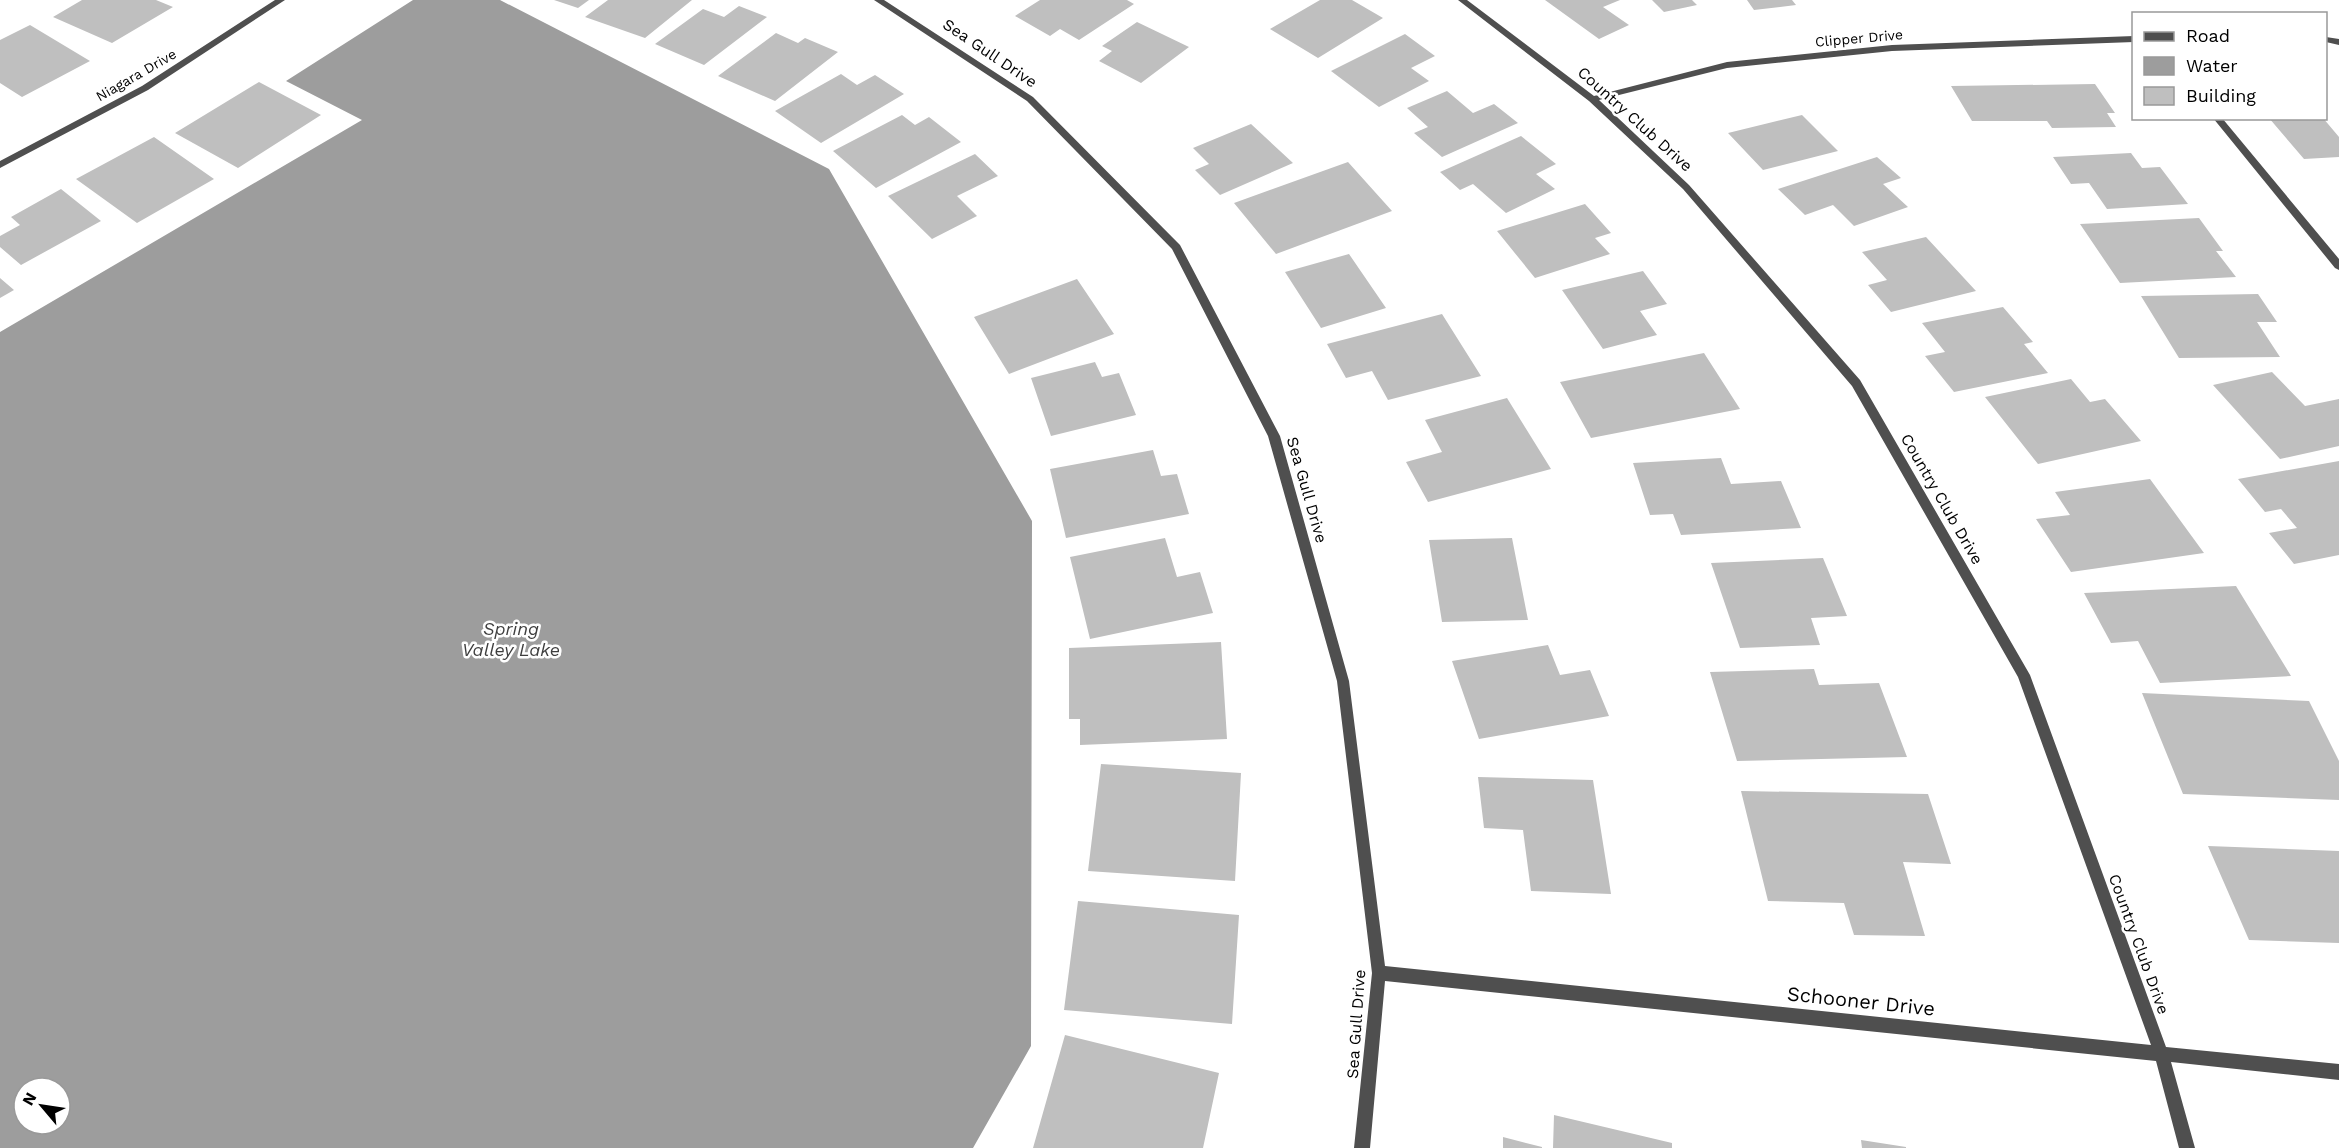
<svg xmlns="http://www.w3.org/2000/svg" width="2339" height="1148" font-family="'Work Sans',sans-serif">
  <rect width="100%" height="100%" fill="#fff"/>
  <path fill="#9d9d9d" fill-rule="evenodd" d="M413,0H500L829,169L1032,521L1031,1046L973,1148H0V332L362,120L286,81ZM24,1088H60V1124H24Z"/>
  <path fill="#bfbfbf" d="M82,0H156L173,7L112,43L53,17Z
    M554,0H589L578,8Z
    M608,0H692L645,38L585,17Z
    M1040,0H1127L1134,4L1079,40L1060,29L1050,36L1015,16Z
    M1320,0H1352L1383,18L1318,58L1270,29Z
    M1545,0H1620L1603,7L1629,25L1599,39Z
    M1652,0H1692L1697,5L1664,12Z
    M1747,0H1792L1796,5L1754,10Z
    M739,6L767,17L704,65L655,44L703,9L724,17Z
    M1137,22L1189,47L1141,83L1099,61L1112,51L1102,46Z
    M30,25L90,61L22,97L0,83V40Z
    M776,33L798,43L805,38L838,52L775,101L718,76Z
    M1405,34L1435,56L1411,68L1429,81L1379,107L1331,71Z
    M841,74L857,85L875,75L904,94L821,143L775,111Z
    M259,82L321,115L238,168L175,133Z
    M2095,84L2115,113H2107L2116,127L2052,128L2047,121H1972L1951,86Z
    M1447,91L1473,113L1494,104L1518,123L1442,157L1414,133L1428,127L1407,108Z
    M902,115L915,125L929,117L961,142L876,188L833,151Z
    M1802,115L1838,151L1763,170L1728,133Z
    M2269,118H2323L2339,137V157L2304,159Z
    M1251,124L1293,163L1220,195L1195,170L1209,164L1193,148Z
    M1521,136L1556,164L1536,174L1555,189L1506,213L1473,184L1460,190L1440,172Z
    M154,137L214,179L137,223L76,179Z
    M2131,153L2142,168L2160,167L2188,204L2107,209L2089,183L2071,184L2053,157Z
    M975,154L998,176L957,196L977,216L932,239L888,196Z
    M1877,157L1901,178L1883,184L1908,207L1854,226L1833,205L1805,215L1778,189Z
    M1348,162L1392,211L1276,254L1234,203Z
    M61,189L101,221L21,265L0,247V236L20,225L11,217Z
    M1585,204L1611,233L1595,238L1610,254L1535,278L1497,231Z
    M2199,218L2223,251H2216L2236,277L2120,283L2080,224Z
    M1926,237L1976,291L1891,312L1868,285L1887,280L1862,252Z
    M1349,254L1386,308L1321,328L1285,272Z
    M1643,271L1667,304L1640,311L1657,335L1603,349L1562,290Z
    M0,278L14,290L0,298Z
    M1077,279L1114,334L1009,374L974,317Z
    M2258,294L2277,322H2257L2280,357L2179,358L2141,296Z
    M2003,307L2033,342L2024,344L2048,373L1954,392L1925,356L1945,352L1922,323Z
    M1442,314L1481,376L1388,400L1372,371L1346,378L1327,344Z
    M1704,353L1740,409L1591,438L1560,382Z
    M1095,362L1102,377L1119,373L1136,415L1051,436L1031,378Z
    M2272,372L2305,406L2339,399V446L2280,459L2213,385Z
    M2071,379L2090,402L2105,399L2141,441L2038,464L1985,397Z
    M1507,398L1551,469L1428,502L1406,462L1442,452L1425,420Z
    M1153,450L1161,476L1177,474L1189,514L1066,538L1050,469Z
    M1721,458L1731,484L1781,481L1801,528L1681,535L1673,514L1650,515L1633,463Z
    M2339,461V555L2294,564L2269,533L2297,528L2281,509L2265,512L2238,479Z
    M2150,479L2204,553L2071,572L2036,519L2070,515L2055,492Z
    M1165,538L1177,577L1200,572L1213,613L1090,639L1070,557Z
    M1512,538L1528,620L1442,622L1429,540Z
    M1823,558L1847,616L1811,618L1820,645L1740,648L1711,563Z
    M2236,586L2291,676L2160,683L2138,641L2111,643L2084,593Z
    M1221,642L1227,739L1080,745V719H1069V648Z
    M1548,645L1560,675L1590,670L1609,716L1479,739L1452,661Z
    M1814,669L1819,685L1879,683L1907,757L1737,761L1710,672Z
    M2142,693L2309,701L2339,761V800L2183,794Z
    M1101,764L1241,773L1235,881L1088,871Z
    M1478,777L1593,780L1611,894L1531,891L1523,830L1484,828Z
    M1741,791L1928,794L1951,864L1903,862L1925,936L1854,935L1844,903L1768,901Z
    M2208,846L2339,851V943L2249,940Z
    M1078,901L1239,915L1232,1024L1064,1010Z
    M1065,1035L1219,1073L1203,1148H1033Z
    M1554,1115L1672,1143V1148H1553Z
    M1503,1137L1542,1147V1148H1503Z
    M1861,1140L1906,1147V1148H1862Z"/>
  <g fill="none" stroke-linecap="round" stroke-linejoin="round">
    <path fill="#4f4f4f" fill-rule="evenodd" d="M275,0H285L148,90L0,168V161L142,86Z
      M874,0H884L1033,97L1180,245L1280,436L1349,681L1385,966L2151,1045L2018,677L1852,386L1683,189L1589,101L1458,0H1467L1594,96L1727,62L1892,45L2134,36V42L1892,51L1727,68L1599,100L1689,185L1860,380L2030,675L2166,1047L2339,1064V1080L2171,1062L2195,1148H2179L2156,1061L1385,981L1370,1148H1354L1372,973L1337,681L1268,436L1172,249L1027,101Z
      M2326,37L2339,39V45L2326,42Z
      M2213,118H2222L2339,259V270L2335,268Z"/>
  </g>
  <g text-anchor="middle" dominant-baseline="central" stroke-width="5" stroke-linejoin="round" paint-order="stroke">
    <g font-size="14" fill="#000" stroke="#fff">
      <text transform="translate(1859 38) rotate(-5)">Clipper Drive</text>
      <text transform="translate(136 75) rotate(-30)">Niagara Drive</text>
    </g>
    <g font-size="16" fill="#000" stroke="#fff">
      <text transform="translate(990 53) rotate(34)">Sea Gull Drive</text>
      <text transform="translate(1635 119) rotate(42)">Country Club Drive</text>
      <text transform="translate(1307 490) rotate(74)">Sea Gull Drive</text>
      <text transform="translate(1942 499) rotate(60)">Country Club Drive</text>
      <text transform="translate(2139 944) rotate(70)">Country Club Drive</text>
      <text transform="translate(1356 1024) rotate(-86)">Sea Gull Drive</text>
    </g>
    <g font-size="18" font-style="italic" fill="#3e3e3e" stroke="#fff">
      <text x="511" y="628">Spring<tspan x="511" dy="21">Valley Lake</tspan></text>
    </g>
    <g font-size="20" fill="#000" stroke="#fff">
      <text transform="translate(1861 1001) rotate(6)">Schooner Drive</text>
    </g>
  </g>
  <rect x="2132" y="12" width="195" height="108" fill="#ffffff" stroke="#999999" stroke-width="1.5"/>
  <rect x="2144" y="32" width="30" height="9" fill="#4f4f4f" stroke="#999999" stroke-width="1.5"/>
  <text x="2186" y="42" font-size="18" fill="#000000">Road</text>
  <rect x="2144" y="57" width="30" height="18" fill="#9d9d9d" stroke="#999999" stroke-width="1.5"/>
  <text x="2186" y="72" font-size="18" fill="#000000">Water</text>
  <rect x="2144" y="87" width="30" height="18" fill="#bfbfbf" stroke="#999999" stroke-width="1.5"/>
  <text x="2186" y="102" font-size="18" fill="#000000">Building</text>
  <g transform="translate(42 1106) rotate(299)"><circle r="28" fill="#ffffff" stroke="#999999" stroke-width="1.5"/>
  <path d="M0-4.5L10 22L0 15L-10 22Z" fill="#000000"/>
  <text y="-9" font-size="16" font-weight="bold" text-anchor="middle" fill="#000000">N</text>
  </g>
</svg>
